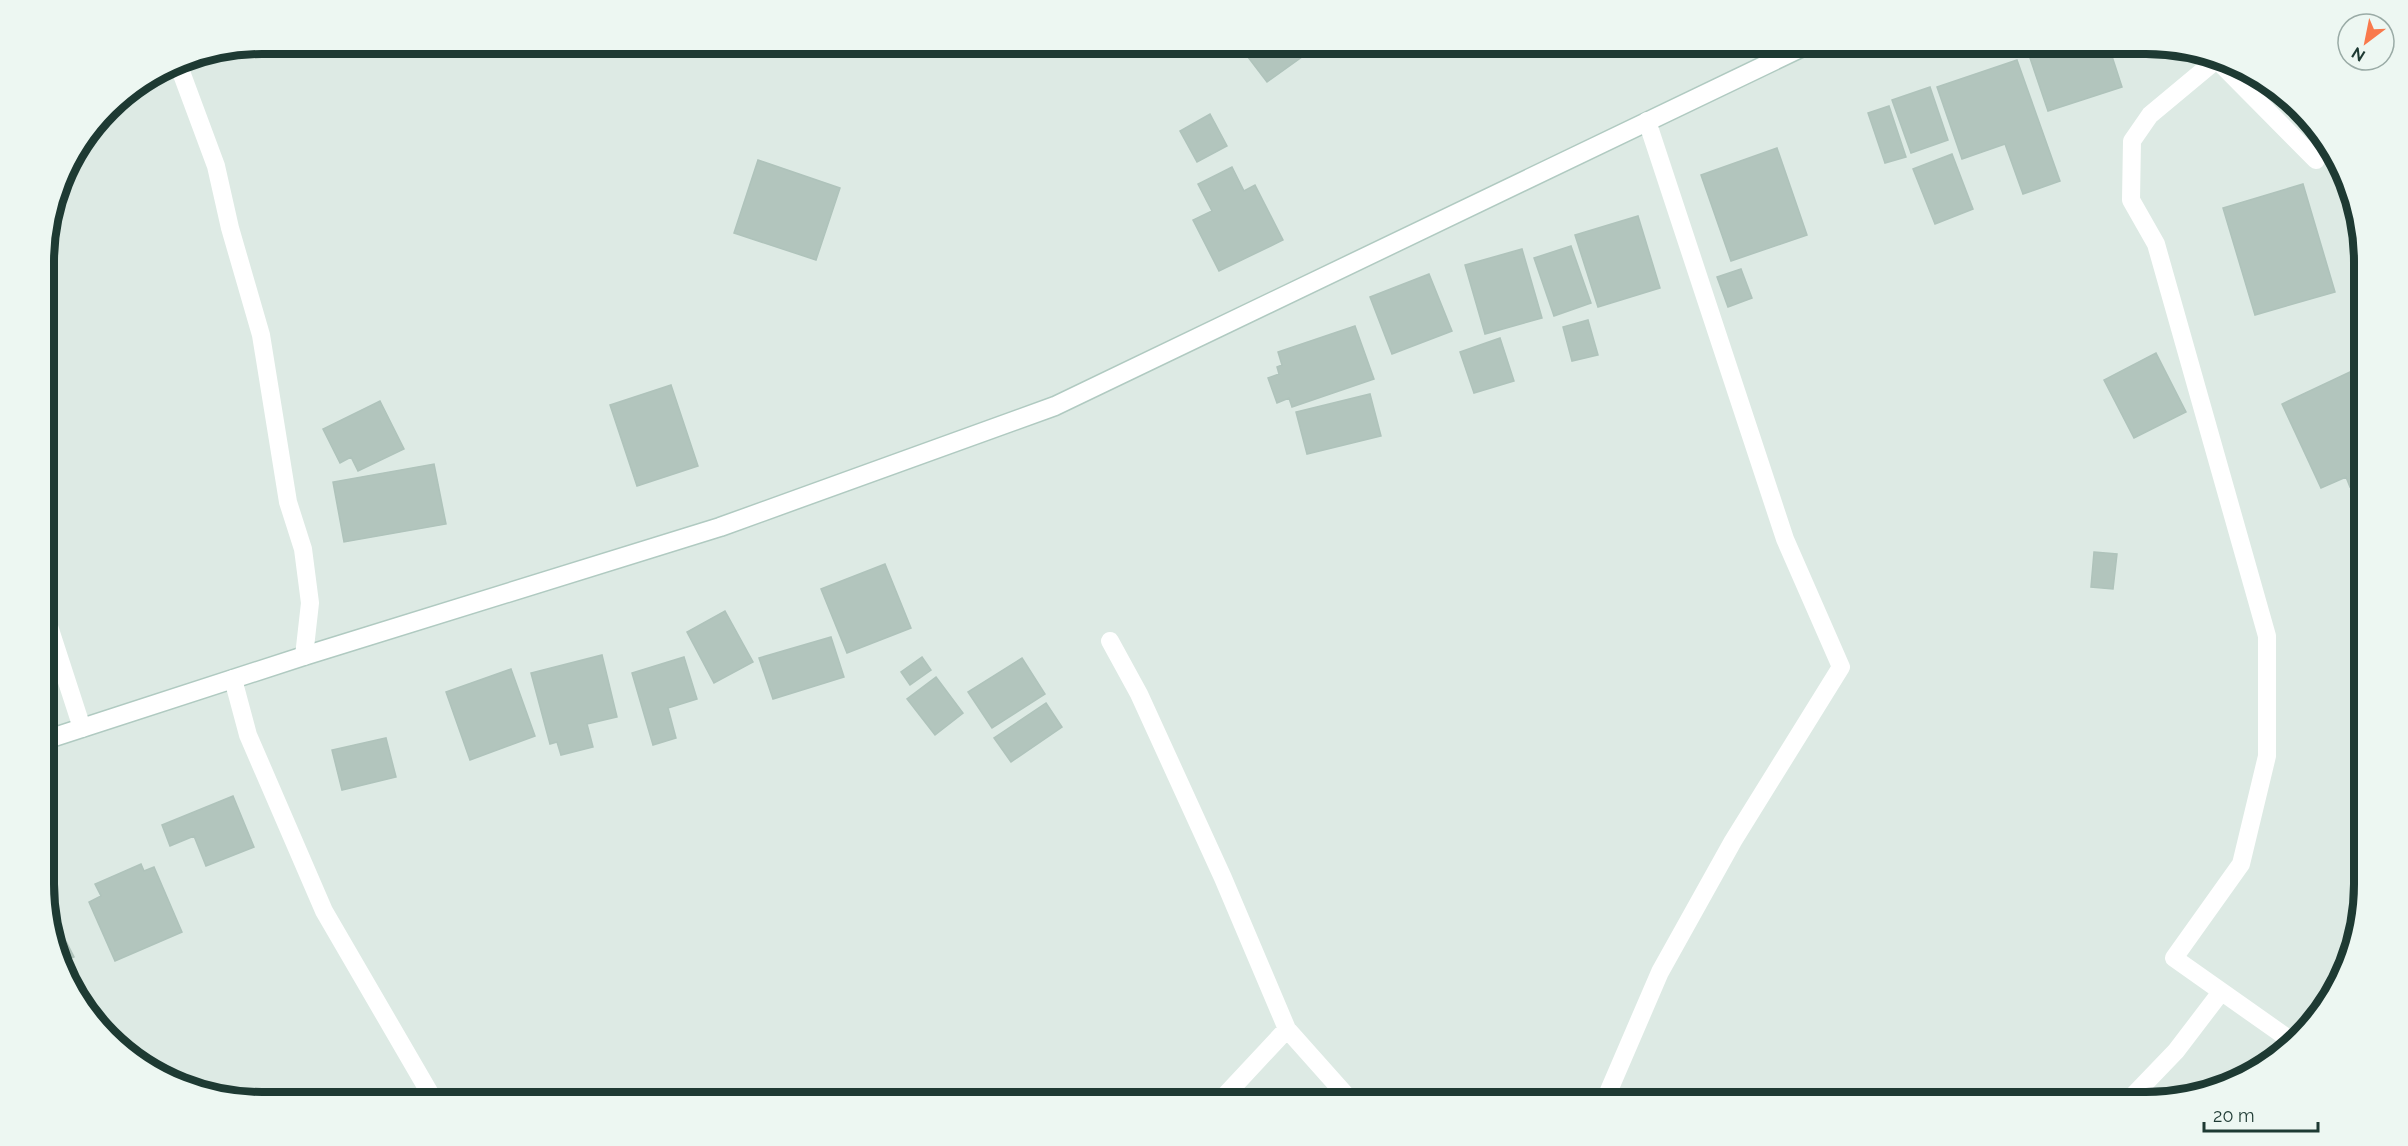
<svg xmlns="http://www.w3.org/2000/svg" width="2408" height="1146" font-family="Raleway,sans-serif">
  <rect width="100%" height="100%" fill="#ddeae4"/>
  <path fill="#b2c5bd" stroke="#afc3bb" stroke-width="1.5" d="M1238,44H1320L1267,82Z
    M2076,44H2108L2122,87L2048,111L2030,58Z
    M2017,60L2060,181L2023,194L2005,144L1962,159L1937,87Z
    M1930,87L1948,140L1911,153L1892,100Z
    M1889,106L1906,157L1885,163L1868,113Z
    M1210,114L1227,146L1197,162L1180,131Z
    M1777,148L1807,235L1731,261L1701,175Z
    M1952,154L1973,209L1935,224L1913,169Z
    M758,160L840,188L816,260L734,233Z
    M1232,167L1244,191L1255,185L1283,240L1219,271L1193,220L1212,211L1198,184Z
    M2303,184L2335,292L2255,315L2223,208Z
    M1638,216L1660,288L1598,307L1575,235Z
    M1571,246L1591,303L1554,316L1534,258Z
    M1522,249L1542,318L1485,334L1465,265Z
    M1741,269L1752,298L1728,307L1717,277Z
    M1429,274L1452,331L1392,354L1370,297Z
    M1588,320L1598,355L1572,361L1563,327Z
    M1355,326L1374,379L1292,407L1289,398L1277,403L1268,378L1279,374L1277,367L1282,365L1278,352Z
    M1500,338L1514,381L1474,393L1460,352Z
    M2156,353L2186,412L2134,438L2104,380Z
    M2352,371L2363,395V481L2350,487L2346,477L2321,488L2282,404Z
    M671,385L698,466L637,486L610,405Z
    M1370,394L1381,436L1307,454L1296,412Z
    M380,401L404,449L358,471L351,457L340,463L323,429Z
    M434,464L446,524L344,542L333,482Z
    M2094,552L2117,554L2113,589L2091,587Z
    M885,564L911,628L847,653L821,589Z
    M725,611L753,662L714,683L687,632Z
    M831,637L844,677L773,699L759,658Z
    M602,655L617,717L587,724L593,747L561,755L557,742L550,744L531,673Z
    M684,657L697,699L668,708L676,738L653,745L632,673Z
    M922,657L931,670L910,685L901,672Z
    M1022,658L1045,694L992,728L968,692Z
    M511,669L535,736L470,760L446,692Z
    M936,677L963,713L935,735L907,699Z
    M1046,703L1062,727L1011,762L994,738Z
    M386,738L396,777L342,790L332,750Z
    M233,796L254,847L206,866L194,836L170,846L162,825Z
    M141,864L144,871L154,867L182,932L115,961L89,902L101,896L95,884Z
    M54,918L74,957L65,961L48,920Z"/>
  <g fill="none" stroke-linecap="round" stroke-linejoin="round">
    <g stroke="#b0cac1" stroke-width="21">
      <path id="secondary" d="M45,740L304,656L720,527L1055,406L1809,44"/>
    </g>
    <path stroke="#fff" stroke-width="18" d="M2214,57L2316,160
      M2216,60L2150,115L2132,141L2131,200L2156,244L2267,636V756L2241,864L2174,958L2293,1042
      M177,61L216,166L230,228L261,335L288,502L303,549L310,603L304,656
      M45,614L82,728
      M1110,641L1139,694L1223,878L1287,1029L1352,1102
      M233,679L248,735L324,911L435,1102
      M1219,1102L1287,1029
      M1604,1102L1660,972L1733,841L1841,667L1785,539L1647,121
      M2127,1102L2176,1051L2221,992"/>
    <use href="#secondary" stroke="#fff" stroke-width="18"/>
  </g>
  <path d="M0 0H2408V1146H0ZM262 54H2146A208 208 0 0 1 2354 262V884A208 208 0 0 1 2146 1092H262A208 208 0 0 1 54 884V262A208 208 0 0 1 262 54Z" fill="#edf7f2" fill-rule="evenodd"/>
  <path fill="none" stroke="#1e3a33" stroke-width="8" d="M262 54H2146A208 208 0 0 1 2354 262V884A208 208 0 0 1 2146 1092H262A208 208 0 0 1 54 884V262A208 208 0 0 1 262 54Z"/>
  <g transform="translate(2366 42) rotate(212)"><circle r="28" fill="#edf7f2" stroke="#9aaba6" stroke-width="1.5"/>
  <path d="M0-4.5L10 22L0 15L-10 22Z" fill="#f9794c"/>
  <text y="-9" font-size="16" font-weight="bold" text-anchor="middle" fill="#1e3a33">N</text>
  </g>
  <path d="M2204 1122v9h114v-9" fill="none" stroke="#1e3a33" stroke-width="3"/>
  <text x="2213" y="1122" font-size="18" fill="#1e3a33" stroke="#edf7f2" stroke-width="4.5" paint-order="stroke">20 m</text>
</svg>
